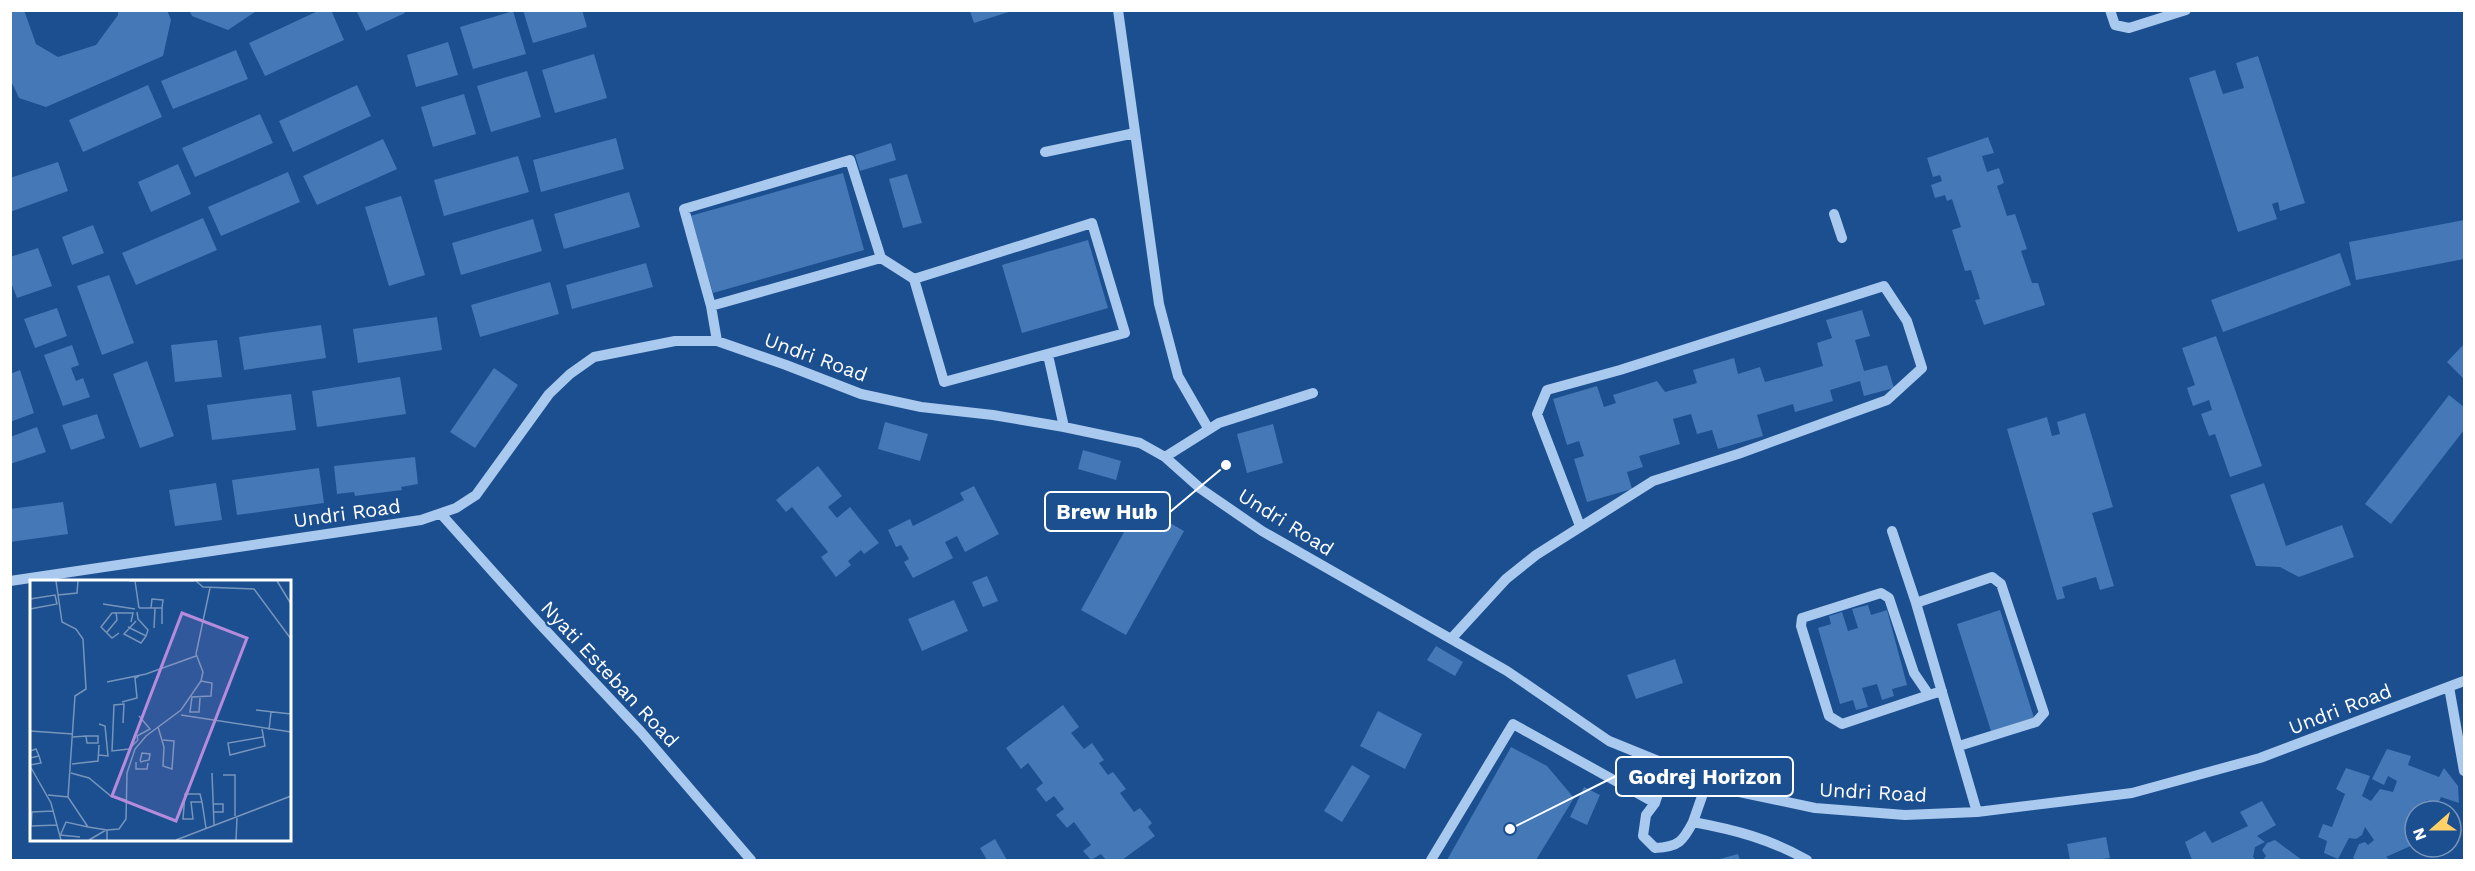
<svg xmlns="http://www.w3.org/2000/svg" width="2475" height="871" font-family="'Work Sans',sans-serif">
  <rect width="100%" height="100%" fill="#1b4f8f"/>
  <path fill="#4478b7" d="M10,10H24L36,44L58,57L96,45L118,15V10H167L171,20L163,56L46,107L19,98L10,79Z
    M189,10H258L228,30L192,16Z
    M320,10H331L344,40L265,76L249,43Z
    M356,10H404L405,13L366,31Z
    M523,10H582L587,27L533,43Z
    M972,10H1012V11L974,23L970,11Z
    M513,11L526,54L473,69L460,27Z
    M448,42L458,75L416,87L407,55Z
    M236,50L248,79L173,109L161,81Z
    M594,54L607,98L555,113L542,70Z
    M2258,56L2305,203L2280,211L2278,202L2272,204L2277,219L2238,232L2189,78L2215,70L2223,94L2244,88L2236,63Z
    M527,71L541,117L491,132L477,86Z
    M148,85L162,117L83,152L69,120Z
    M357,85L371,116L293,152L279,121Z
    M464,94L476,134L433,147L421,107Z
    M260,114L273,143L195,177L182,148Z
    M1988,137L1994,153L1982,156L1987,172L1999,168L2004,183L1997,186L2007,216L2015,214L2027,249L2021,251L2032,283H2038L2045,305L1984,325L1975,300L1980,299L1971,270L1965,271L1952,230L1961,227L1952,199L1947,201L1945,195L1935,198L1931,185L1942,181L1940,175L1933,177L1927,158Z
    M616,138L624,169L541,192L533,160Z
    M383,139L397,169L317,205L303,176Z
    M891,143L896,160L860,171L855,155Z
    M518,156L529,192L444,216L434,180Z
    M58,162L68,191L10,212V178Z
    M178,164L191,194L151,212L138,182Z
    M288,172L300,202L221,236L208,207Z
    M843,173L864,250L713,293L690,216Z
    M907,174L922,223L903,228L889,179Z
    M629,192L640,227L564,249L554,214Z
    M401,196L425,275L389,286L365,207Z
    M203,218L217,250L136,285L122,253Z
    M533,219L542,251L461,275L452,243Z
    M2464,220V259L2356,280L2349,242Z
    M93,225L104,253L72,265L62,237Z
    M1088,240L1108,308L1022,333L1002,265Z
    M38,248L52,286L17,298L10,280V257Z
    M2340,253L2351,285L2223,332L2211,300Z
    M646,263L653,287L572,309L566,285Z
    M109,275L134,343L102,355L77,286Z
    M550,282L559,314L480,337L471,305Z
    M57,308L67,336L35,348L24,319Z
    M1862,310L1870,336L1855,340L1864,371L1887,365L1894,388L1864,396L1860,381L1830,390L1833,401L1795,412L1793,404L1757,415L1763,436L1718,449L1712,430L1697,434L1691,414L1673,419L1680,444L1639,456L1643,467L1627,472L1632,489L1587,502L1574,459L1584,456L1579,441L1567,445L1553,399L1597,386L1604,407L1616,403L1613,395L1657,381L1665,392L1697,383L1693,370L1734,358L1738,374L1760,367L1765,382L1823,366L1817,343L1832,338L1826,320Z
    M437,317L442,350L358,363L353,329Z
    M321,325L326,358L244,370L239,337Z
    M2216,336L2262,466L2230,477L2215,434L2209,436L2201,414L2212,410L2209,400L2193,406L2187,388L2195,385L2182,348Z
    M217,340L222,377L175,382L171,345Z
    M2464,344V379L2447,362Z
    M72,345L79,365L71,368L76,381L83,378L90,397L63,406L44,355Z
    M147,361L174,436L140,448L113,374Z
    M494,368L518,385L475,448L450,432Z
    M20,370L34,413L10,422V374Z
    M400,377L406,414L317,427L312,391Z
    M291,394L296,430L212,440L207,405Z
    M2449,395L2464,407V430L2391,524L2365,504Z
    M2085,413L2113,507L2092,513L2114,586L2100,590L2096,577L2062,587L2065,598L2057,600L2007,429L2047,417L2052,436L2060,434L2057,422Z
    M97,414L105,438L71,450L62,425Z
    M885,422L928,434L920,461L878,449Z
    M1273,424L1283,463L1247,473L1237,434Z
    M37,427L46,452L10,464V437Z
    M1083,450L1121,461L1116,480L1078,469Z
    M415,457L418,484L401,487L402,490L355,496L354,492L337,494L334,466Z
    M818,466L842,496L828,507L837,518L850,507L879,543L864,554L861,550L848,561L851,565L836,577L821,557L828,552L792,507L786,512L776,500Z
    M319,468L324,503L237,515L232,480Z
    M216,483L222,520L175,526L169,490Z
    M2264,483L2286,546L2342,525L2354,557L2299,577L2280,567L2256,566L2230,495Z
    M974,486L999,534L965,552L957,536L945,542L953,558L913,578L904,562L909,559L901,545L896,547L888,530L910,519L913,526L964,500L960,493Z
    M63,502L68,534L10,542V509Z
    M1139,505L1184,531L1126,635L1081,610Z
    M987,576L998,601L983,607L972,582Z
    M954,600L968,631L922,651L908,619Z
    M1868,605L1871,615L1887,610L1907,685L1892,689L1894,696L1882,700L1877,684L1862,688L1868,707L1856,710L1853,700L1840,704L1818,628L1831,624L1829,616L1842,612L1848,631L1858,628L1852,609Z
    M2000,610L2034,718L1991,731L1957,624Z
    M1436,646L1463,662L1455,676L1427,660Z
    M1675,659L1683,683L1636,699L1627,675Z
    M1063,705L1079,727L1071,733L1084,749L1092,743L1104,760L1099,763L1108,775L1113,772L1126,789L1120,793L1134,812L1140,808L1152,823L1148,827L1155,836L1122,860H1106L1101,854L1091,860L1083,851L1091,845L1074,822L1067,828L1056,815L1064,809L1054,796L1046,802L1036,789L1043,783L1028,763L1021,769L1006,748Z
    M1378,711L1422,734L1405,769L1360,746Z
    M1511,747L1547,766L1574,798L1536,860H1447Z
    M2387,749L2411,756L2408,765L2439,777L2444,768L2458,786L2459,803L2441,797L2437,806L2426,800L2427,805L2414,811L2415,844L2386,857L2390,860H2356L2353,858L2359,844L2365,842L2368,845L2374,840L2365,827L2362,835L2356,839L2349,838L2338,859L2324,853L2327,841L2318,837L2323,824L2332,827L2345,794L2336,789L2346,768L2370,776L2362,796L2371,801L2380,789L2393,792L2397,781L2388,776L2384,785L2372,779Z
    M1352,765L1370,776L1342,822L1324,811Z
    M1584,787L1600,795L1587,825L1570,817Z
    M2262,801L2276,825L2257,836L2265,842L2255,847L2253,857L2256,860H2192L2185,842L2205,831L2212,843L2248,826L2240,812Z
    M2436,807L2449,810V811H2434Z
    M2106,837L2110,858L2095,860H2070L2067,844Z
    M995,839L1007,860H987L980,848Z
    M2275,840L2302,860H2263L2266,856L2262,850L2267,843Z
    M2426,847H2443V848L2427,852Z
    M1738,854L1740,860H1716Z"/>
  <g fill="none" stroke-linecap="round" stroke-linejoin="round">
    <path stroke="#a9c9ee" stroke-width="10" d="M1118,10L1159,304L1178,376L1208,428
      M2110,10L2115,25L2129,28L2186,10
      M1045,152L1135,133
      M1834,214L1842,238
      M711,306L881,258
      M717,341L711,306L684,209L850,160L881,258L914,279L944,382L1125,333L1092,223L914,279
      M1048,355L1064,427
      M1165,457L1219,423L1313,393
      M441,514L537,621L641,732L751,860
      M1892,531L1916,603L1977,812
      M10,581L421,520L456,508L476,495L549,394L570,374L594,357L675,341H717L786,365L861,394L921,407L993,415L1064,427L1140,443L1165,457L1201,489L1262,531L1507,671L1609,741L1668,765L1706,785L1815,808L1905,815L1977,812L2132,793L2260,758L2464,681
      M1916,603L1992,577L2001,584L2044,713L2036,722L1959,746
      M1451,639L1506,579L1536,555L1653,481L1738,454L1887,400L1922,368L1907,321L1884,286L1620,370L1547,390L1537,414L1580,526
      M2449,687L2464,771
      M1929,695L1842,724L1829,716L1801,626L1802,618L1881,593L1889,598L1914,673L1929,695L1942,691
      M1706,785L1693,822C1736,830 1770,839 1807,860
      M1655,803L1668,765
      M1431,860L1513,724L1655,803L1646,815L1643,836L1655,848C1679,847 1683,841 1693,822"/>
  </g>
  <g text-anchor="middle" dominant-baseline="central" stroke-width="4.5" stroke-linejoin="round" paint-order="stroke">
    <g font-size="20" fill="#fff" stroke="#1b4f8f">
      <text transform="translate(816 357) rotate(20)">Undri Road</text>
      <text transform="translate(347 513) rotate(-8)">Undri Road</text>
      <text transform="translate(1286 522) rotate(32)">Undri Road</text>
      <text transform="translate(610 674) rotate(47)">Nyati Esteban Road</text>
      <text transform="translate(2340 709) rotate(-21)">Undri Road</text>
      <text transform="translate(1873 792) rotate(3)">Undri Road</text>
    </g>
  </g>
  <g transform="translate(30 580)">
    <rect width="261" height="261" fill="#1b4f8f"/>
    <path fill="none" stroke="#7695bc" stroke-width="1.5" d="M26,1L32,42L46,49L53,59L56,109L45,116L38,217M99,1H164M105,1L109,28M166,1L173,7L224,9L261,59M247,1L261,24M28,15L47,13L48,1M0,19L25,15L27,24L0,29M73,24L105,29M109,28H132V44M121,28L122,19L133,20L132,28M106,41L94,54L111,63L116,56M98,47L116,56L118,50L108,39L107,32M124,48L125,28M77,52L87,40L86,32M89,53L82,58L71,47L82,33H103L101,42M77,102L116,94L166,76M170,118L169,132H160L162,117L181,116L182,103L171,101M92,122L107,118L105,98L109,96M226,130L261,134M151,135L261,152M93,143L94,124L84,125L82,171L99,169L108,160M128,147L134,167L133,186L142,189L144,161L133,160M232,149L235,166L200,175L198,163L233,157M239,150L241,132M0,151L43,154M43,157L56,156H68V163H57L56,156M108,160L107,156L120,149L109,136M0,171L6,169L9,176L0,178M69,175L78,176L75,146L69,144M106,182V189H117L118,183M110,182L119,180L120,174L112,173L110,181M42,184L68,181L69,165M0,185L11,183L9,176M0,186L21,223L31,260M41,193L59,198L82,217L96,220M182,193L184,245M193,195H205V236M18,215L38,217L58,247L77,250M172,222L170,214H155L153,239H163L161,222H172L176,248M183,224H193V232H183M23,231L2,232L1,246L27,245M30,255L50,257M30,256L36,242L58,247M59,260L76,250M77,260V250L89,249L96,239L97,193L105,169L116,156L151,130L171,101L173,92L166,74L180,8M146,260L261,216M206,260L207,238"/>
    <path fill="#b68bdc" fill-opacity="0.15" stroke="#b68bdc" stroke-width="3" d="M152,33L217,58L146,241L82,216Z"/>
    <rect width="261" height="261" fill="none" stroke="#fff" stroke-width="3"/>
  </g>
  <path fill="none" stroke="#fff" stroke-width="2" d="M1226 465L1170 512M1510 829L1616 776"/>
  <g fill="#fff" stroke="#1b4f8f" stroke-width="2">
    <circle cx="1226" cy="465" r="6"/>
    <circle cx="1510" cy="829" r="6"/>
  </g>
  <g fill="#1b4f8f" stroke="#fff" stroke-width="2">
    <rect x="1045" y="492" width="125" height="39" rx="6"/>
    <rect x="1616" y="757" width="177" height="39" rx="6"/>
  </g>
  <g font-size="21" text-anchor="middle" font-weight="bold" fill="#fff">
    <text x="1107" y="519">Brew Hub</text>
    <text x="1705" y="784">Godrej Horizon</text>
  </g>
  <rect width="2475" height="871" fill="none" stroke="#ffffff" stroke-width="24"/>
  <g transform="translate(2433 829) rotate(249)"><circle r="28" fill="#1b4f8f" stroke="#7695bc" stroke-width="1.5"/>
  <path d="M0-4.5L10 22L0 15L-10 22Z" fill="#ffd166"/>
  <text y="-9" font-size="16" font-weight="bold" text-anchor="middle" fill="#ffffff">N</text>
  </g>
</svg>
